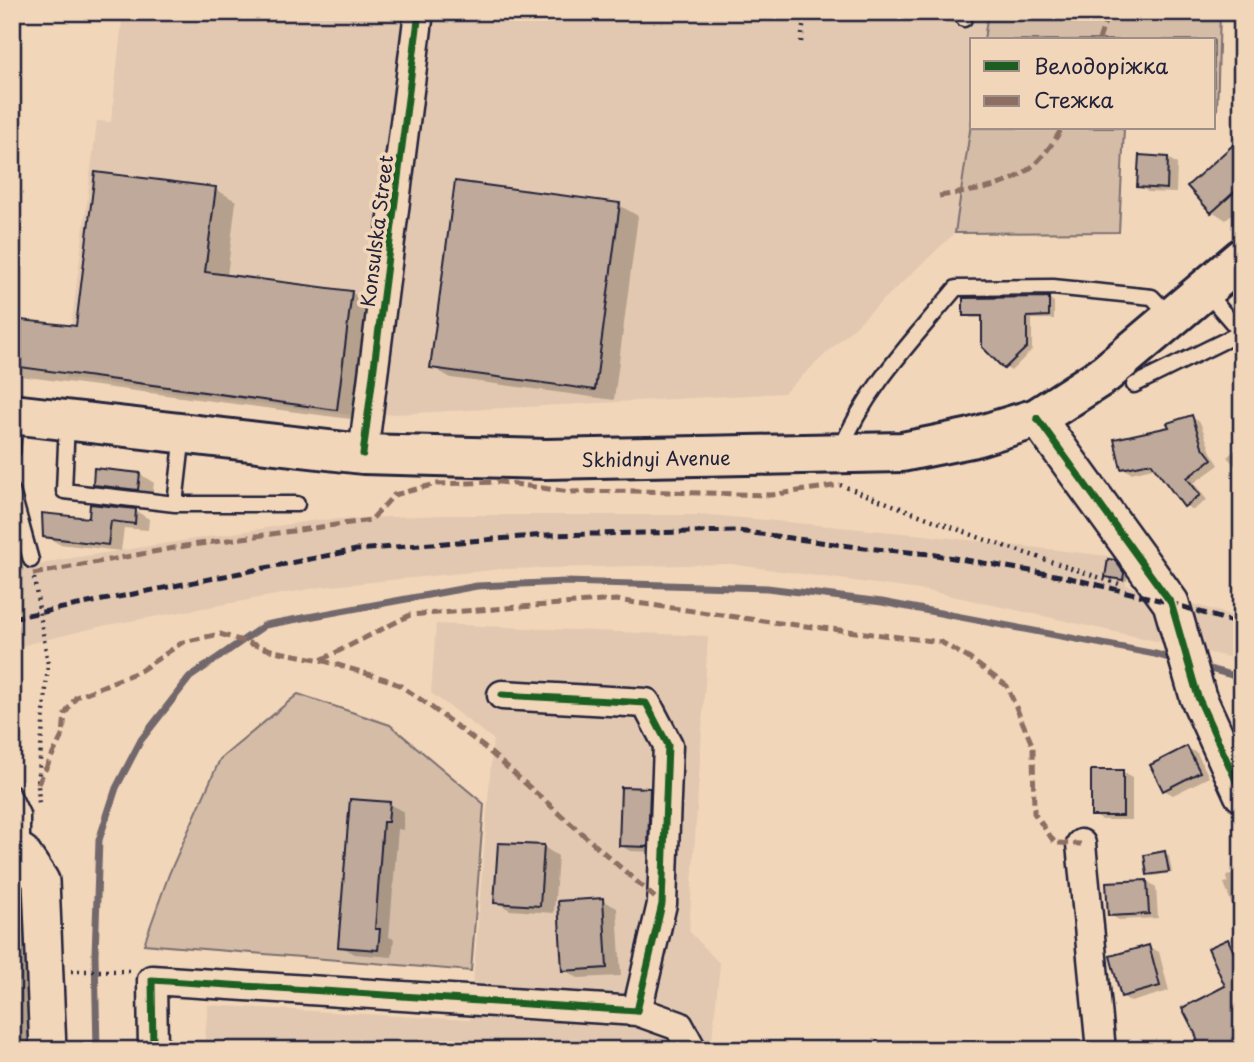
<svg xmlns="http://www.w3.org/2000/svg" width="1254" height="1062" font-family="'Playpen Sans',sans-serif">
  <rect width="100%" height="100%" fill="#f2d6b9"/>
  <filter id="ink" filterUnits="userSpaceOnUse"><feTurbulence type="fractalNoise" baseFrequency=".0143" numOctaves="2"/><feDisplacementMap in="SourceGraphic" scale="14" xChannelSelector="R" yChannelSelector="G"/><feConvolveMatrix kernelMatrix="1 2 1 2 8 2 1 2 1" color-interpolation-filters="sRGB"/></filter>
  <g filter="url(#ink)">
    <path fill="#e2c8b0" d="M123,12H988L984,40H972V117L955,233L784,393L357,416L65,378L97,121L111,122Z
      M444,515H710L924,535L1117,557L1127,561L1126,585L1242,618V660L934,592L730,564L502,569L321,587L102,626L12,648V562L16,571L59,560L317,520Z
      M436,624L708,636L689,931L720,964L711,1050H204L208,1005L470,1020L493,739L431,693Z
      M12,863L32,884L38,1050H12Z"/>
    <path fill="#d4bca7" stroke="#7b6f71" stroke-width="2" d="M988,12H1220L1217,111H1214V40H984Z
      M972,117V128H1124L1119,232L955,233Z
      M298,694L390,725L484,804L471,971L144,944L169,874L220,759Z"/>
    <path fill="#0003" d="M878,12H964L962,24Z
      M1242,142V206L1226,220L1212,211Z
      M1141,157L1168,158L1177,164L1176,193L1148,192L1139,186Z
      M215,189L236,201L227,276L352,293L373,304L358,420L12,375V321L77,328Z
      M619,205L638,216L614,400L451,378L432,367Z
      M1049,298L1054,302V319H1032V350L1011,371L1005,367L983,318H971L965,315Z
      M1191,417L1200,422L1211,452L1219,465L1194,483L1207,500L1193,510L1185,505L1157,467L1131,473L1123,468L1171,429Z
      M1242,444V473L1227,457Z
      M140,474L154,483L152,497L109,492L94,484Z
      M136,511L149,519L148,530L124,528L121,551L59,544L45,536Z
      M12,537L24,569L12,574Z
      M1114,562L1128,576L1127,581L1107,576Z
      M1187,748L1197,753L1209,777L1173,795L1164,790Z
      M1123,772L1132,777V820H1102L1093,815Z
      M649,790L659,795L657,852L630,851L620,845Z
      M352,801L389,804L404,812L403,830L398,829L389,937L394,939L392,957L355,954L340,946Z
      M544,847L558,856L554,913L510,910L496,902Z
      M1165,853L1169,856L1172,873L1153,876L1149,874Z
      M1242,870V913L1233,908L1224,883L1228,882L1226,876Z
      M1147,881L1156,887L1158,918L1119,920L1110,915Z
      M12,888H20L39,899L42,1050H12Z
      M602,900L617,908L621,976L578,978L564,970Z
      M1228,941L1236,946L1242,958V1050L1227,987Z
      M1149,947L1159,952L1169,991L1131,1002L1122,996Z"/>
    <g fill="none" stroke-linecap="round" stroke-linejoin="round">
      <path stroke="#72686c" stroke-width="7" d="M1199,666L1242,678
        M97,1050L95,954L99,840L116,788L141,740L190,677L265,625L477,586L565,582L767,588L882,602L1155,654L1177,660"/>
    </g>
    <path fill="#bea99a" stroke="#22223b" stroke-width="2" d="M1242,137V185L1211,213L1187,186Z
      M1139,155L1168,157L1167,189L1137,187Z
      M95,172L216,187L205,272L352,291L337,410L12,366V319L76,326Z
      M455,181L620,203L595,390L430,368Z
      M1049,297V316L1027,317V347L1004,369L982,347V316H963V298Z
      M1192,415L1202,446L1212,459L1187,478L1200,495L1184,507L1151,463L1121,469L1114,439L1169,427L1167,423Z
      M94,468L140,473L138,490L93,485Z
      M90,504L136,509L135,524L111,521L108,545L43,537L42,513L89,518Z
      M1108,559L1115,560L1124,573L1123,580L1105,577Z
      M1187,746L1200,772L1163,791L1150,765Z
      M1091,770H1123V816H1091Z
      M621,787L650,788L648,847L619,846Z
      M350,799L390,802L388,822H383L375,929H380L378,950L338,947Z
      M498,843L544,845L540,906L494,903Z
      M1165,851L1169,872L1147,875L1144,855Z
      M1147,880L1149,914L1108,916L1106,882Z
      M603,898L607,968L562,971L558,901Z
      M1228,939L1242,971V1050H1200L1195,1033L1182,1008L1225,986L1208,948Z
      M1149,945L1160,986L1121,997L1110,956Z"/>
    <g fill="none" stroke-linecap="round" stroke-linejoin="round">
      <g stroke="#22223b" stroke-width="19">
        <path id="service" d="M964,19L965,12
          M1205,291L1242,334
          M1134,385L1242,332
          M67,421L64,491L175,504H297
          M840,451C865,389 914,339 956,288L1053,287L1152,297L1170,316
          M12,452L15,415
          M12,491L31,560
          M175,504L183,434
          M12,793L22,814V853"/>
      </g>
      <g stroke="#22223b" stroke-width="33">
        <path id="minor" d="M363,454L419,12
          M1081,844L1101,1050
          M637,1011L679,1026L692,1050
          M153,1050L152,980L637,1011L662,904L668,745L646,703L502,695"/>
      </g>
      <g stroke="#22223b" stroke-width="40">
        <path id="tertiary" d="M1037,418L1171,603L1198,697L1242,794
          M12,848L22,853L41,881L48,1050"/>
      </g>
      <g stroke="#22223b" stroke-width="44">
        <path id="secondary" d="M12,414L363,454L546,459L902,452L971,438L1037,418L1105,374L1242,258"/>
      </g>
      <path stroke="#22223b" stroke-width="4.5" stroke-dasharray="2 5" stroke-linecap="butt" d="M801,42L805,12
        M840,485L983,539L1122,585
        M34,578L48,664L38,784L39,805
        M71,971H132"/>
      <use href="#service" stroke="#f2d6b9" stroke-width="14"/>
      <use href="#minor" stroke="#f2d6b9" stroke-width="28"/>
      <use href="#tertiary" stroke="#f2d6b9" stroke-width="35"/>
      <use href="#secondary" stroke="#f2d6b9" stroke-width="38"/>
      <path stroke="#22223b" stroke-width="5" stroke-dasharray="10 5" stroke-linecap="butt" d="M12,618L356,550L547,535L738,531L865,548L930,554L1066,577L1171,603L1242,625"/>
      <path stroke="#8d6e63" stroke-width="5" stroke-dasharray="10 5" stroke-linecap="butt" d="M1099,40L1108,12
        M939,196C1000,187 1029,185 1062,128
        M33,574L185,546L371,520L394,495L436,484L500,482L570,492L635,491L771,495L840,485
        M321,660L385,679L401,686L423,701L484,747L662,904
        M38,784L63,734L65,714L76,697L140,671L183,642L220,634L274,651L321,660L410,615L616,600L771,622L941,642L970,659L1007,686L1033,747L1034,813L1055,843L1081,844"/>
      <g stroke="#f2d6b9" stroke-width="11">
        <path id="cycleway" d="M1037,418L1171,603L1198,697L1242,794
          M363,454L419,12
          M153,1050L152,980L637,1011L662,904L668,745L646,703L502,695"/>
      </g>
      <use href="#cycleway" stroke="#1b5e20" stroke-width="7"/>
    </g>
  </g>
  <g text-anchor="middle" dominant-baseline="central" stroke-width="7" stroke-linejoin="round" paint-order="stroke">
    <g font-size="19" fill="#22223b" stroke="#f2d6b9">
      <text transform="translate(376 231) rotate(-83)">Konsulska Street</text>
      <text transform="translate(656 458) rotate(-1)">Skhidnyi Avenue</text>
    </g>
  </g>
  <rect width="1254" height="1062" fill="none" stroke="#f2d6b9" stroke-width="42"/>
  <rect x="21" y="21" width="1212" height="1020" fill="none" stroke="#22223b" stroke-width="2.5" filter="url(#ink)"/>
  <rect x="970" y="38" width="245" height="91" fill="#f2d6b9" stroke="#9f8e87" stroke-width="2"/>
  <rect x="984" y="61" width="35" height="10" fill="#1b5e20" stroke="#9f8e87" stroke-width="2"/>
  <text x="1034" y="74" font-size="21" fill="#22223b">Велодоріжка</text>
  <rect x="984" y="96" width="35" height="10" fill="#8d6e63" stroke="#9f8e87" stroke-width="2"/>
  <text x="1034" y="108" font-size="21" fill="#22223b">Стежка</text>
</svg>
